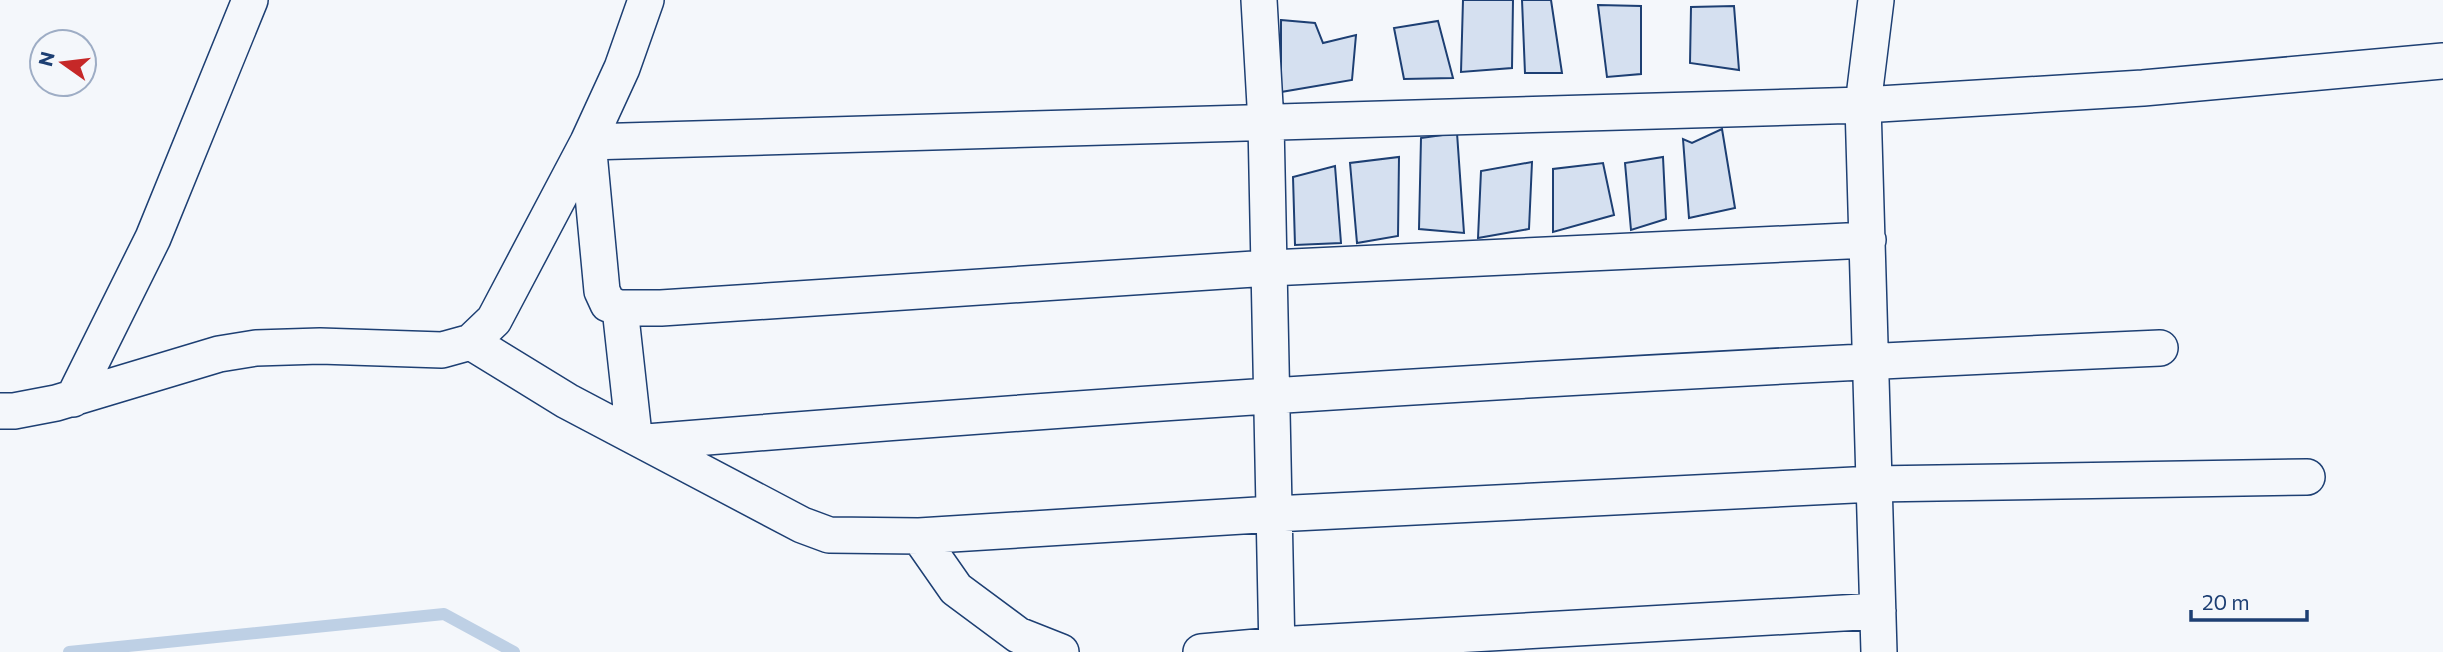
<svg xmlns="http://www.w3.org/2000/svg" width="2443" height="652" font-family="Commissioner,sans-serif">
  <rect width="100%" height="100%" fill="#f4f7fb"/>
  <g fill="none" stroke-linecap="round" stroke-linejoin="round">
    <path stroke="#bed0e5" stroke-width="12" d="M69,652L444,614L514,652"/>
  </g>
  <path fill="#d5e0f0" stroke="#1d3f73" stroke-width="2" d="M1463,0H1513L1512,68L1461,72Z
    M1522,0H1551L1562,73H1525Z
    M1598,5L1641,6V74L1607,77Z
    M1734,6L1739,70L1690,63L1691,7Z
    M1281,20L1315,23L1323,43L1356,35L1352,80L1281,92Z
    M1438,21L1453,78L1404,79L1394,28Z
    M1722,129L1735,208L1689,218L1683,139L1692,143Z
    M1457,133L1464,233L1419,229L1421,138Z
    M1399,157L1398,236L1357,243L1350,163Z
    M1663,157L1666,219L1631,230L1625,163Z
    M1532,162L1529,229L1478,238L1481,171Z
    M1603,163L1614,215L1553,232V169Z
    M1335,166L1341,243L1295,245L1293,177Z"/>
  <g fill="none" stroke-linecap="round" stroke-linejoin="round">
    <g stroke="#1d3f73" stroke-width="38">
      <path id="minor" d="M1259,0L1266,123L1277,652
        M1876,0L1863,105L1879,652
        M588,142L1863,105L2143,88L2443,61
        M588,142L602,291L608,304L620,308H661L1269,268L1868,240
        M620,308L634,435
        M471,342L567,401L802,525L829,535L919,536L1274,514L1874,484L2307,477
        M73,399L153,238L250,0
        M0,411H14L56,403L219,354L256,348L320,346L442,350L471,342L494,320L588,142L622,68L646,0
        M647,442C1150,400 1655,370 2160,348
        M919,536L956,589L1018,635L1061,652
        M1201,652L1277,645L1878,611"/>
    </g>
    <use href="#minor" stroke="#f4f7fb" stroke-width="35"/>
  </g>
  <g transform="translate(63 63) rotate(284)"><circle r="33" fill="#f4f7fb" stroke="#9eadc5" stroke-width="2"/>
  <path d="M0-5L12 26L0 18L-12 26Z" fill="#c62828"/>
  <text y="-10" font-size="19" font-weight="bold" text-anchor="middle" fill="#1d3f73">N</text>
  </g>
  <path d="M2191 610v10h116v-10" fill="none" stroke="#1d3f73" stroke-width="3.5"/>
  <text x="2202" y="610" font-size="21" fill="#1d3f73" stroke="#f4f7fb" stroke-width="5" paint-order="stroke">20 m</text>
</svg>
